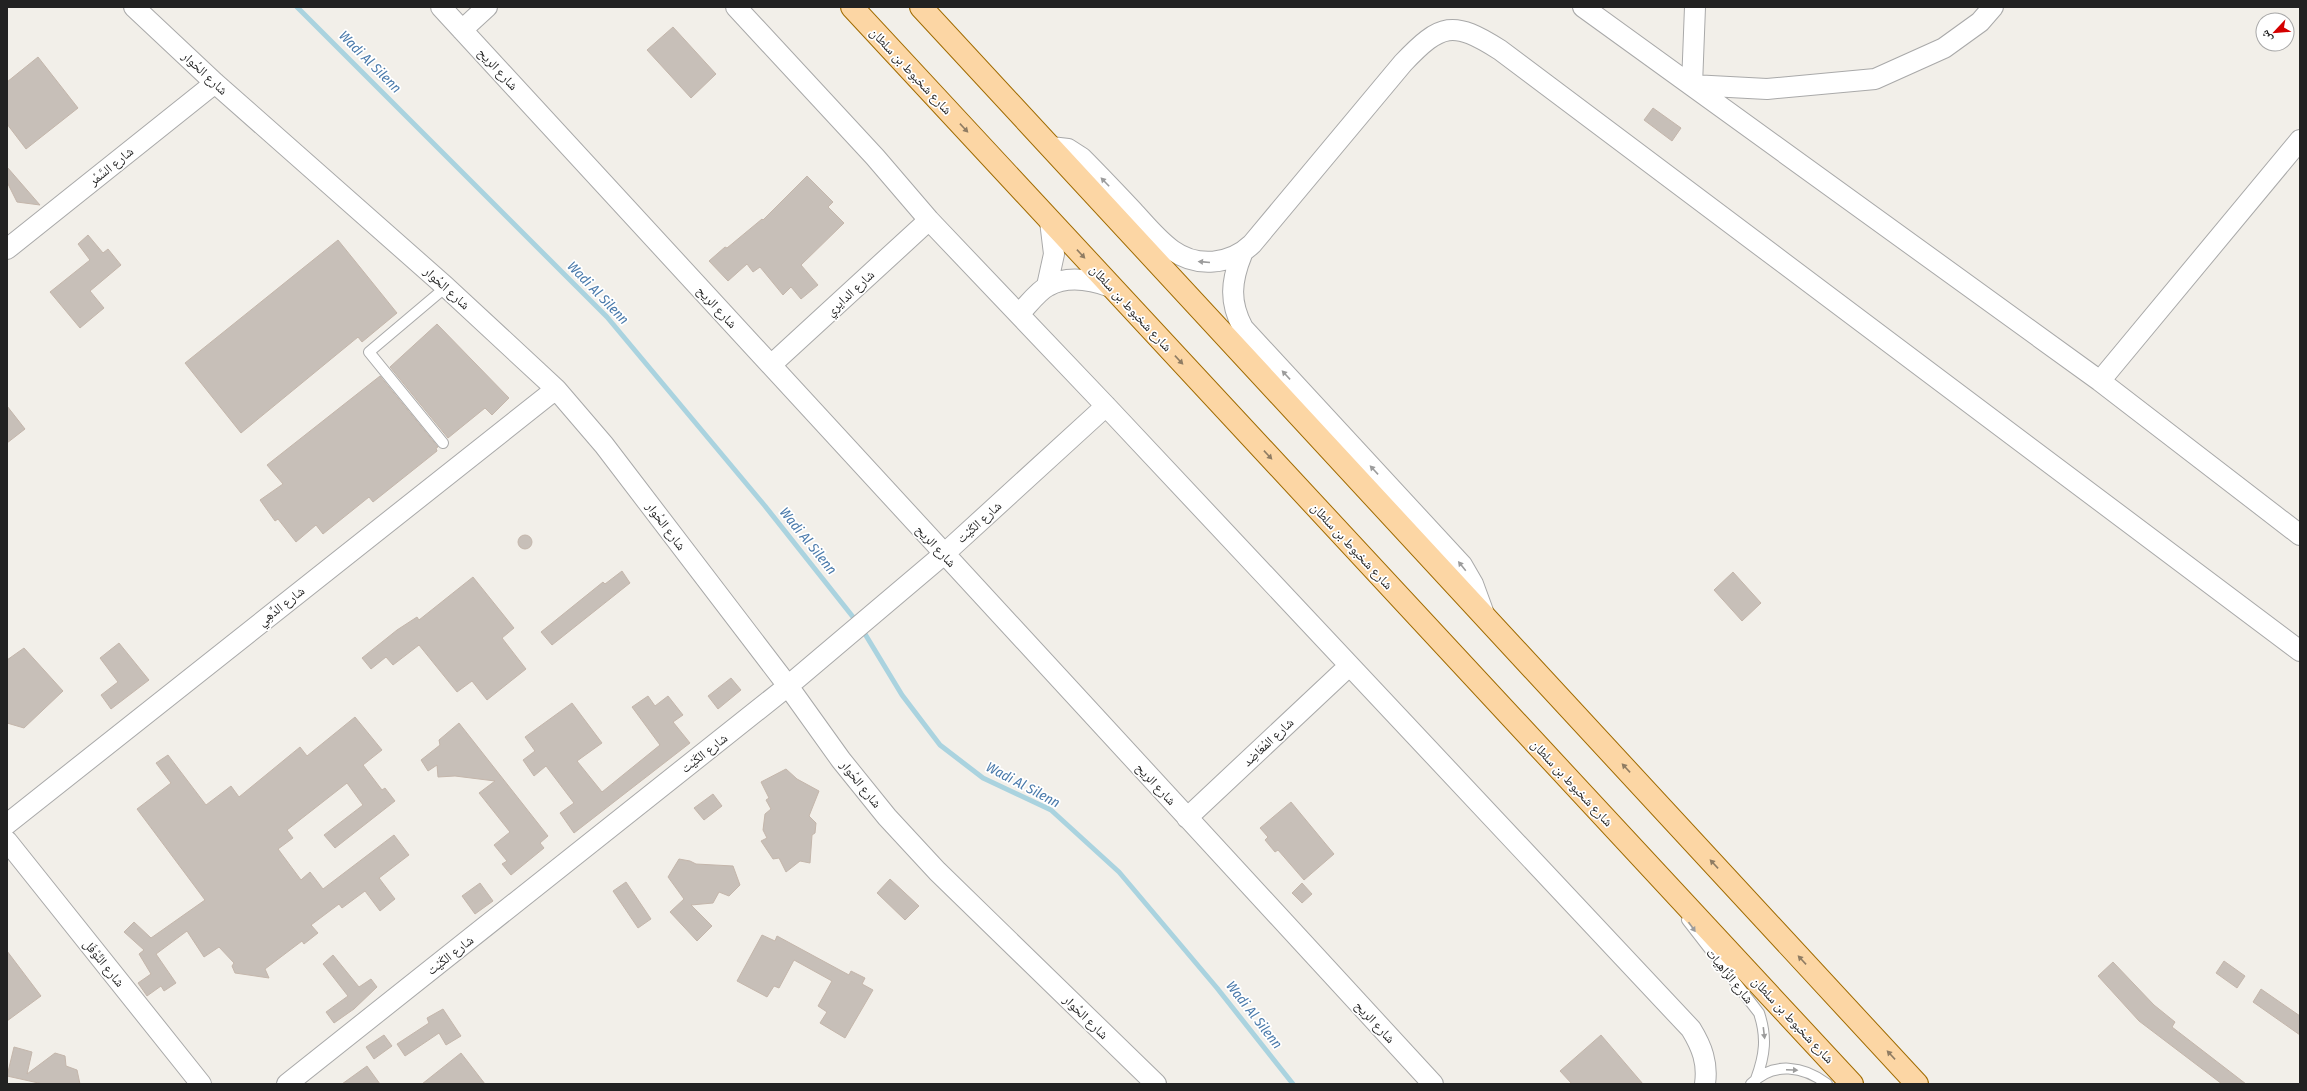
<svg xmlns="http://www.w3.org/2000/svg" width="2307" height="1091" font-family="'Fira Sans Condensed','Noto Naskh Arabic',sans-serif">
  <rect width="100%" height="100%" fill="#f2efe9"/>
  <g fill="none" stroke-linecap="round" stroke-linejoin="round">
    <path stroke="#aad3df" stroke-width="5" d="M297,7L607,317L765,506L857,622
      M862,629L902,695L940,745L983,778L1051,810L1119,872L1217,988L1293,1084"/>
  </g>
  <path fill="#c7bfb8" stroke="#c4b6ab" d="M673,27L716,74L691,98L647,50Z
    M38,57L78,108L26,149L7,124V82Z
    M1653,108L1681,128L1672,141L1644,120Z
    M7,167L40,205L17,202L7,182Z
    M807,176L833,202L828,207L844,223L801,265L818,285L801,299L791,287L783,295L760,267L753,272L747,264L728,281L709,261L725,247L727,248L762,219L763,220Z
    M88,235L103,253L108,249L121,265L90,291L104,308L80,328L50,292L90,260L78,244Z
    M338,240L397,313L362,342L358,337L241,433L185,363Z
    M437,324L509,398L492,415L485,408L448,438L390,367Z
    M380,376L438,447L436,448L437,451L373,502L369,497L323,534L316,525L296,542L278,519L275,521L260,500L283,484L267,465Z
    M7,406L25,429L7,443Z
    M518 542a7 7 0 1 1 14 0a7 7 0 1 1-14 0Z
    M622,571L630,583L552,645L541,632L603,582L605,584Z
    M1733,572L1761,603L1742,621L1714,590Z
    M473,577L514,628L502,638L526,669L487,700L472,681L457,692L419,645L393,665L386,657L371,669L362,658L397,630L417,617L419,620Z
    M119,643L149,680L111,709L101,695L118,682L100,658Z
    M24,648L63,691L24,728L7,723V660Z
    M731,678L741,690L718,709L708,696Z
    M648,696L655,706L668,696L683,715L673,722L690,743L574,833L560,813L574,803L546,766L534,776L523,760L535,751L525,737L572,703L602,743L577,761L602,792L660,745L632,707Z
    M355,717L382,750L363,765L382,790L385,788L395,801L335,848L324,835L363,805L347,783L287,830L293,838L278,849L301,880L310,872L323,889L394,835L409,855L379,878L395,899L380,911L365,891L342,908L339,904L311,925L318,933L304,944L302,941L265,969L269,978L235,973L232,966L234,963L219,947L204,957L187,931L156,954L176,983L164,991L161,986L147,996L138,983L151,974L139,954L144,950L124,932L134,922L151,938L205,900L137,809L171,783L156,763L168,755L206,805L231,786L239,797L300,747L307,756Z
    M459,723L548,836L540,843L544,848L511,875L502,864L507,861L494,845L510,832L479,793L495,781L455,776L438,777L437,765L428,771L421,760L440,745L439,740Z
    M786,769L797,779L819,791L809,816L816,823L815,833L812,835L810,863L800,861L786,872L779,858L773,859L761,841L767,838L763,830L765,814L771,809L766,800L769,798L761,782Z
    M713,794L722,806L704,820L694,808Z
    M1291,802L1334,854L1304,880L1278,850L1275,852L1265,840L1268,837L1260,828Z
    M679,859L690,861L696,864L733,866L740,885L729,896L719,892L713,903L691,905L712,926L697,941L670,912L684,899L668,877Z
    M890,879L919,906L905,920L877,893Z
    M626,882L651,919L638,928L613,891Z
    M480,883L493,901L475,914L462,896Z
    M1302,883L1312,894L1302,903L1292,893Z
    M762,935L775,941L777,936L849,975L851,971L865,978L862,984L873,990L845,1038L820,1023L827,1012L818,1006L832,981L794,960L779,988L774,986L767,997L737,981Z
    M7,951L41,996L7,1021Z
    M333,955L359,987L371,979L377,987L354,1009L334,1023L326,1012L348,996L323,964Z
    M2224,961L2245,976L2237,988L2216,973Z
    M2113,962L2154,1005L2175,1022L2172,1027L2246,1084H2222L2139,1021L2098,976Z
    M2261,989L2300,1016V1035L2253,1002Z
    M443,1009L461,1036L446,1045L439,1033L405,1056L397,1044L429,1023L427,1018Z
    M384,1035L392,1046L374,1059L366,1047Z
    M1601,1035L1643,1084H1572L1560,1071Z
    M14,1047L32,1052L27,1074L55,1053L65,1056L66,1066L77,1070L80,1084H43L7,1076Z
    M461,1053L485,1084H422Z
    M367,1066L380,1084H342Z"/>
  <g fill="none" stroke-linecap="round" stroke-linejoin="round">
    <g stroke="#a9a9a9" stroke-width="12">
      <path id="service" d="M443,443L369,352L446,287
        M1687,920L1759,1013C1767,1037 1765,1055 1756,1079
        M1751,1084C1773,1061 1804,1066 1827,1084"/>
    </g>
    <g stroke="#a9a9a9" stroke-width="22">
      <path id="minor" d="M134,7L215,83L446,287L556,389L604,445L788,686L841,760L887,817L937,871L1156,1084
        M441,7L1433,1084
        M736,7L875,157L929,220L1106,406L1691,1029C1702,1047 1708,1063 1705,1084
        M1583,7L2100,381L2300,535
        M1695,7L1692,85L1767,89L1875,79L1944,48L1980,22L1993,7
        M462,30L487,7
        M1051,147L1068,149L1082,158C1099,175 1116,193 1133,211C1145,224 1157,239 1172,250C1197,268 1230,265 1252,244L1403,63C1441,23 1453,20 1500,50L2300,651
        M7,249L215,83
        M1242,254C1231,281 1229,302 1243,328L1462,565L1473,584L1484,614
        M1047,286L1054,254L1050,221
        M1019,314C1028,305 1038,291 1048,286C1068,275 1092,280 1111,287
        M771,365L929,220
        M2100,381L2300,140
        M1187,818L1349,666
        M7,824L556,389
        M7,841L201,1084
        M287,1084L788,686L944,554L1106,406"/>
    </g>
    <g stroke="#a06b00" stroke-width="24">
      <path id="primary" d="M852,7L1852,1084
        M921,7L1917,1084"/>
    </g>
    <use href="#service" stroke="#fff" stroke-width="10"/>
    <use href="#minor" stroke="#fff" stroke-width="20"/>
    <use href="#primary" stroke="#fcd6a4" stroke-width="22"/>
  </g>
  <defs><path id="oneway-solid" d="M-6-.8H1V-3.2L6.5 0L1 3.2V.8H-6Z"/></defs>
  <g fill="#8f7c63">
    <use href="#oneway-solid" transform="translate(964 128) rotate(47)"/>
    <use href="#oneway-solid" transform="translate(1081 254) rotate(47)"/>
    <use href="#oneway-solid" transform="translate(1179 360) rotate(47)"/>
    <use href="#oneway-solid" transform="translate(1268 455) rotate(47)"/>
    <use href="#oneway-solid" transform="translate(1626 768) rotate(-133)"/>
    <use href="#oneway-solid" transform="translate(1714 864) rotate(-133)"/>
    <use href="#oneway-solid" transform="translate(1802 960) rotate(-133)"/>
    <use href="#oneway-solid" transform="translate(1891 1055) rotate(-133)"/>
  </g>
  <g fill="#9c9c9c">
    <use href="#oneway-solid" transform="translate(1105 182) rotate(-134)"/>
    <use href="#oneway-solid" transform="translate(1204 262) rotate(-175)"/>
    <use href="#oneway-solid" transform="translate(1286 375) rotate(-133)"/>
    <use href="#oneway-solid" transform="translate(1374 470) rotate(-133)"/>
    <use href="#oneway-solid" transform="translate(1462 566) rotate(-129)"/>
    <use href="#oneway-solid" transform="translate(1692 927) rotate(55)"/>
    <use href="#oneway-solid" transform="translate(1764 1033) rotate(83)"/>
    <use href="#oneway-solid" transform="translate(1792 1070) rotate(3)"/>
  </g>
  <g text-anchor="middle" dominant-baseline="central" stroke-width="3.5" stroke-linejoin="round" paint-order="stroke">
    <g font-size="13" fill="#222" stroke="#fff">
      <text transform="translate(498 69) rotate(47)">شارع الريح</text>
      <text transform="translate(911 71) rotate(47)">شارع شخبوط بن سلطان</text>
      <text transform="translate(205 73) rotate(43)">شارع الحُوار</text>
      <text transform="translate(111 166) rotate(-39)">شارع السَّمْر</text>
      <text transform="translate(447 288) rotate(42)">شارع الحُوار</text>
      <text transform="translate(850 293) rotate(-43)">شارع الدايري</text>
      <text transform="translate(717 307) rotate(47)">شارع الريح</text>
      <text transform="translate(1131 308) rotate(47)">شارع شخبوط بن سلطان</text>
      <text transform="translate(979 522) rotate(-42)">شارع الكَيْت</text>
      <text transform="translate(666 526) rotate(53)">شارع الحُوار</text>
      <text transform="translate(936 546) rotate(47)">شارع الريح</text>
      <text transform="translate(1352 546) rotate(47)">شارع شخبوط بن سلطان</text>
      <text transform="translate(281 606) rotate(-38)">شارع الدِّهِي</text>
      <text transform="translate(1268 742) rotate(-43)">شارع المُعَاضِد</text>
      <text transform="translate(704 753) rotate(-38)">شارع الكَيْت</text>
      <text transform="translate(1572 783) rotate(47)">شارع شخبوط بن سلطان</text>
      <text transform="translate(861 784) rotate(51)">شارع الحُوار</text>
      <text transform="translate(1156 784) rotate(47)">شارع الريح</text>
      <text transform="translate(450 955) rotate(-38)">شارع الكَيْت</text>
      <text transform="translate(104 963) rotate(51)">شارع النَّوْفَل</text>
      <text transform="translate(1730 976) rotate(51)">شارع الزَّاهِيات</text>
      <text transform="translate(1086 1017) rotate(44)">شارع الحُوار</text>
      <text transform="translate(1793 1020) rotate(47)">شارع شخبوط بن سلطان</text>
      <text transform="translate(1375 1022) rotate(47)">شارع الريح</text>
    </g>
    <g font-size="14" font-style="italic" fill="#4a7aab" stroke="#fff">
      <text transform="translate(370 62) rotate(45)">Wadi Al Silenn</text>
      <text transform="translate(598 293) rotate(46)">Wadi Al Silenn</text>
      <text transform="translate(808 541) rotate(51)">Wadi Al Silenn</text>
      <text transform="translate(1023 785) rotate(28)">Wadi Al Silenn</text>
      <text transform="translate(1254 1015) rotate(52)">Wadi Al Silenn</text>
    </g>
  </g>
  <rect width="2307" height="1091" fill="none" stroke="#222222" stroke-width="16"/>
  <g transform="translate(2275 32) rotate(244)"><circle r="19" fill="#ffffff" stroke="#a7a7a7"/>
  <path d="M0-3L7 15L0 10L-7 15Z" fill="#d40000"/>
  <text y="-6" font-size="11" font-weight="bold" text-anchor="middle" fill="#222222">ش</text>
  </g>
</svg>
